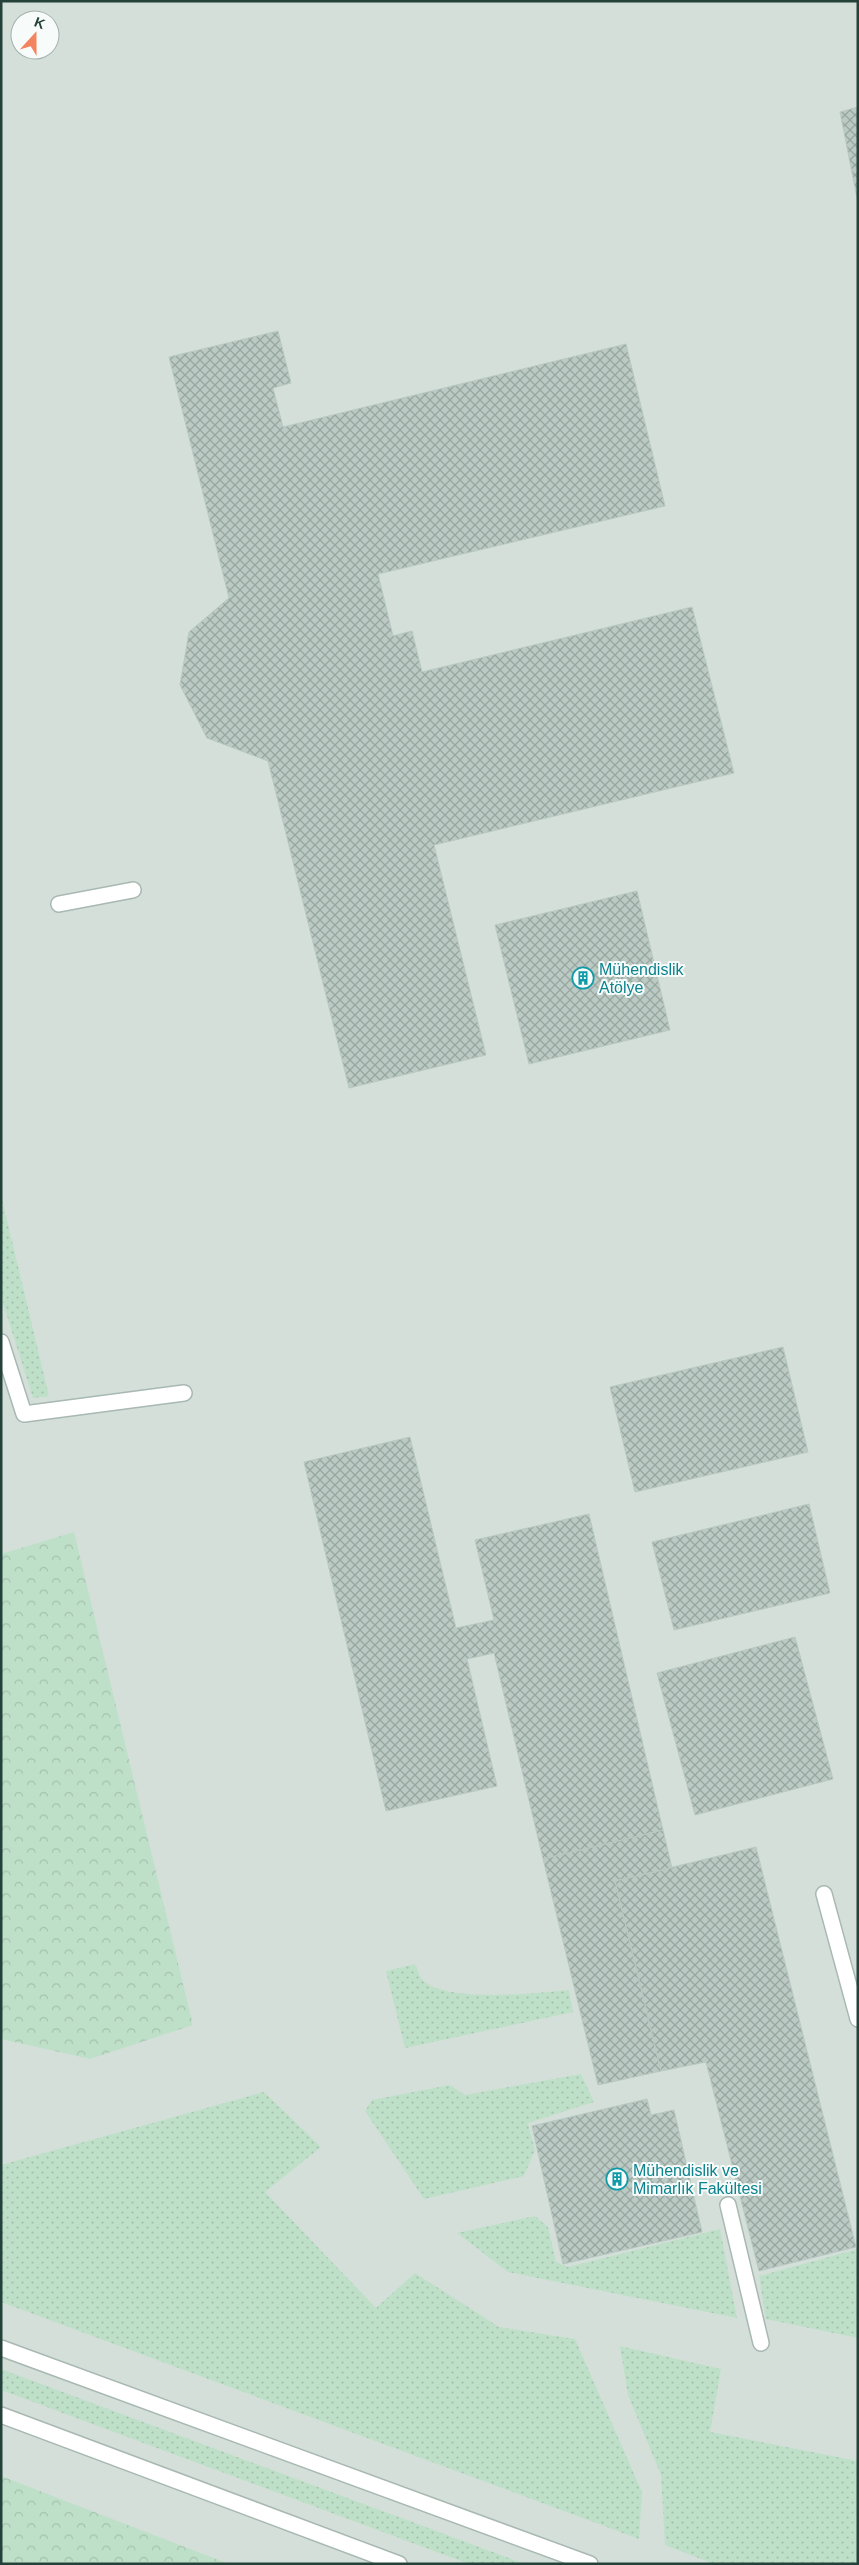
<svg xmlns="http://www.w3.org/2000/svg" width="859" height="2565" font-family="Arial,sans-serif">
  <defs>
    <pattern id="grass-dots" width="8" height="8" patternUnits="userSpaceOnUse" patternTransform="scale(1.25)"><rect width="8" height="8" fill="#bfe0c8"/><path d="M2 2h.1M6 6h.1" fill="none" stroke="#a4c1ad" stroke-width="1.8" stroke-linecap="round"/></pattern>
    <pattern id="forest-crowns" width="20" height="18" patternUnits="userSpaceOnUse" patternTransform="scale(1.25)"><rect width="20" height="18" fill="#bfe0c8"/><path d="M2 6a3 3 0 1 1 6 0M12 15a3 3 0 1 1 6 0" fill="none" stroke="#a4c1ad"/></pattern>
    <pattern id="building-cross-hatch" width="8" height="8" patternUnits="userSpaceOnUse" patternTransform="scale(1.25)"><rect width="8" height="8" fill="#bbcac4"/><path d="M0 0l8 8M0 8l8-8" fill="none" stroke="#98a6a0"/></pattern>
  </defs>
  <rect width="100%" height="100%" fill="#e6efeb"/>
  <path fill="#d4dfda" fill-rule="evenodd" d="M1,1H858V2564H1ZM20,20H50V50H20Z"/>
  <path fill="url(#grass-dots)" d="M1,1195L49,1396L33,1398L1,1297Z
    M415,1964C417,1968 418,1974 421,1978C440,2004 539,1993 569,1990L573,2012L405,2048L386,1971Z
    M581,2074L594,2102L528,2123L535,2150L524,2176L424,2199L365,2111L372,2100L450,2085L465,2095Z
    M264,2092L321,2147L265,2192L376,2308L415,2273L499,2327L575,2339L642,2492L639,2539L1,2302V2165Z
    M535,2216L548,2227L556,2262L568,2267L720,2229L737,2318L508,2272L457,2233Z
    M858,2249V2338L766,2319L759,2276Z
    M620,2346L721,2369L710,2432L858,2461V2564H714L665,2545L661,2475L628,2395Z
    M1,2369L525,2564H469L1,2390Z"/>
  <path fill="url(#forest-crowns)" d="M74,1532L193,2025L90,2059L1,2039V1554Z
    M1,2476L229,2564H1Z"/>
  <path fill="url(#building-cross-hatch)" stroke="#b8c9c2" d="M858,107V203L840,112Z
    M278,331L291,383L273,388L283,427L626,344L665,506L378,574L393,636L412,631L422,672L692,607L734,773L434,845L486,1055L349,1088L268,761L207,738L180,685L189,632L229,598L169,357Z
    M637,891L670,1030L529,1064L495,925Z
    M783,1347L808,1452L635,1492L610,1387Z
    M410,1437L456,1628L494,1620L475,1540L589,1514L663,1830L543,1859L494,1653L467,1659L497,1786L386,1811L304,1462Z
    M809,1504L830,1593L674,1630L652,1542Z
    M795,1637L833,1779L695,1815L657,1673Z
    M663,1830L672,1868L615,1881L661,2071L598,2085L543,1859Z
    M756,1847L856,2247L759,2271L706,2062L661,2071L615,1881Z
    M647,2099L651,2115L674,2110L702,2232L563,2264L532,2126Z"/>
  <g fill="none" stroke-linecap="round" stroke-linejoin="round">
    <g stroke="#a8b8b2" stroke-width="18">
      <path id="lane" d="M59,904L133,890
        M824,1894L858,2019
        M728,2205L761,2343
        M1,2348L590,2564
        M1,2415L399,2564"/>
    </g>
    <g stroke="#a8b8b2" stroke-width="18">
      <path id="street" d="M1,1342L24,1414L184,1393"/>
    </g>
    <use href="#lane" stroke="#fff" stroke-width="15"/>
    <use href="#street" stroke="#fff" stroke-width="15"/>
  </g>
  <defs>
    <g id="building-ring" transform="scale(1.125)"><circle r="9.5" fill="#f7fbf9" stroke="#0f9aa8" stroke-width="1.5"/><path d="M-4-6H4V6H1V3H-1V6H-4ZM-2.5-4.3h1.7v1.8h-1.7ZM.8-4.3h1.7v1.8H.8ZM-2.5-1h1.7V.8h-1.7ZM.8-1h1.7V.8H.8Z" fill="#0f9aa8"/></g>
  </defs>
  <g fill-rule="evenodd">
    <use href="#building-ring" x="583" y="978"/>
    <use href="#building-ring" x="617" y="2179"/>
  </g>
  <g text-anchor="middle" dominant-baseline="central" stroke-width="4" stroke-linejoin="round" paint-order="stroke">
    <g font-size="16" fill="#0d838f" stroke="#f7fbf9" text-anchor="start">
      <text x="599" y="969">Mühendislik<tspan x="599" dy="18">Atölye</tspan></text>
      <text x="633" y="2170">Mühendislik ve<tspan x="633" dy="18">Mimarlık Fakültesi</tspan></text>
    </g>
  </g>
  <rect width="859" height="2565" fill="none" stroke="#24423a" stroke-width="5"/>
  <g transform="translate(35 35) rotate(21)"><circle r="24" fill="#f7fbf9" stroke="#a3b1ad"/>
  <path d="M0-4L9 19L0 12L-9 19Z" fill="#f4845f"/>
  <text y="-8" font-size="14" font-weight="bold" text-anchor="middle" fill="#24423a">K</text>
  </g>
</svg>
